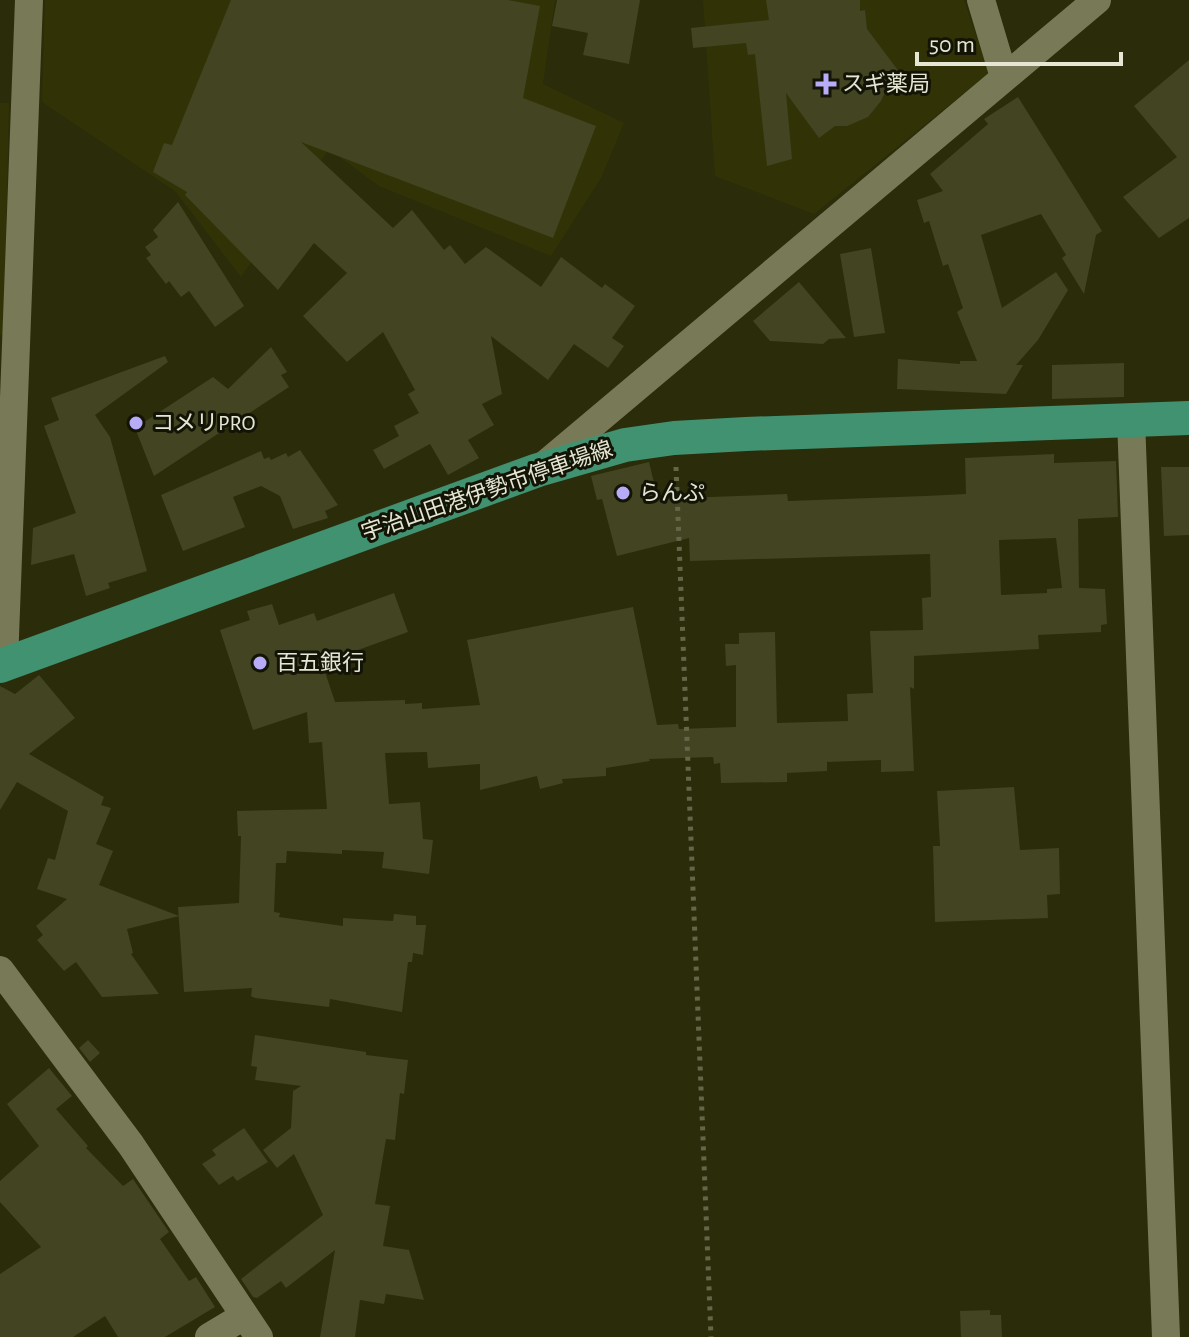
<svg xmlns="http://www.w3.org/2000/svg" width="1189" height="1337" font-family="'Alegreya Sans','Noto Sans JP',sans-serif">
  <rect width="100%" height="100%" fill="#2b2c0a"/>
  <path fill="#313307" d="M45,0H555L543,84L624,123L601,178L551,256L379,186L329,149L241,277L175,191L42,102Z
    M703,0H964L989,73L814,214L715,176Z
    M0,103H9L4,335H0Z"/>
  <path fill="#424422" fill-rule="evenodd" d="M231,0H508L540,6L523,98L596,126L553,238L301,142L393,228L412,210L444,250L450,245L465,264L486,247L541,287L561,257L602,288L605,284L635,306L612,338L624,346L608,368L574,344L548,380L491,336L502,394L482,404L494,425L468,440L479,458L448,475L430,444L384,469L373,450L399,436L394,426L419,413L408,394L415,390L383,332L347,362L303,316L347,273L314,243L278,290L185,195L187,192L153,172L164,143L172,145Z
    M557,0H640L629,64L583,55L588,33L552,26Z
    M766,0H860V11L865,10L867,29L903,77L886,90L881,101L868,117L847,126H835L819,138L786,93L792,159L767,166L755,54L748,55L746,43L693,48L691,28L769,20Z
    M1189,60V218L1159,238L1123,197L1177,157L1134,106Z
    M1018,97L1102,231L1096,235L1084,294L1062,258L1066,255L1041,214L981,235L1002,308L1056,272L1068,290L1038,340L1016,365H1023L1006,394L897,389L898,359L960,364V361H977L957,312L963,308L948,264L943,266L929,221L924,223L917,200L943,191L930,174L988,124L984,119Z
    M178,202L244,306L215,327L189,291L181,297L169,281L166,284L146,258L151,255L145,247L158,237L153,230Z
    M871,248L885,333L854,337L840,254Z
    M799,282L846,338L829,339L823,344L770,341L753,321Z
    M271,347L287,372L281,375L289,387L154,476L135,428L213,377L228,389Z
    M165,356L168,362L95,415L110,437L147,571L108,583L110,588L86,596L74,554L31,565L33,528L76,513L44,426L59,420L51,398Z
    M1124,363V397L1052,399V365Z
    M300,450L338,505L325,511L328,518L293,529L280,496L261,486L233,497L245,527L183,551L161,495L261,451L264,459L269,457L271,460L286,453L288,457Z
    M1054,454V463L1116,461L1118,517L1078,519L1079,588L1105,589L1107,624L1101,625V632L1038,635L1039,649L914,656V689L910,687L914,771L881,772V760L827,762V771L787,773V782L721,783L720,763L714,764L713,757L649,759L650,761L606,768V776L562,779L563,783L540,789L537,776L480,790V764L428,768L427,752L385,753L389,804L420,802L423,839L433,840L429,874L382,868L384,852L342,850V854L287,851L286,863H276L274,912L280,913L279,917L343,926V918L393,921L394,914L416,916V925H426L423,955L413,953L412,962H408L402,1012L330,999L329,1007L255,998L251,996L252,988L184,992L178,907L239,903L241,836H238L237,811L327,809L322,742L309,743L307,712L253,730L220,630L250,620L247,611L272,604L279,625L314,613L317,621L394,593L408,632L322,663L335,702L405,700V704L422,703V709L480,705L467,640L633,607L657,725L678,724L679,729L736,727V665L726,666L725,644H739V633L775,632L777,723L848,721L847,694L873,693L870,631L923,630L922,598L931,597L930,554L690,561L689,538L617,556L602,499L597,500L591,476L649,462L658,499L787,494L788,501L925,496L966,494L965,458ZM1056,538L1062,588L1047,589V593L1001,595L999,540Z
    M1161,467H1189V535L1164,536Z
    M39,675L75,718L29,754L104,797L101,805L111,808L96,844L113,851L99,885L179,916L127,929L133,953L131,954L159,994L102,997L76,962L64,971L37,940L43,935L36,926L67,899L37,889L48,858L55,860L68,811L17,782L0,810V686L15,694Z
    M1014,787L1020,850L1059,848L1060,894L1047,895L1048,918L935,922L933,846H940L937,791Z
    M255,1035L366,1052V1055L408,1060L404,1094L400,1093L395,1140L386,1139L375,1204L390,1206L383,1246L409,1250L424,1300L386,1294L384,1304L360,1300L355,1337H320L335,1250L286,1288L281,1281L257,1298L253,1297L241,1279L323,1215L294,1154L277,1168L263,1150L291,1128L293,1091L301,1086L255,1080L257,1067L251,1066Z
    M88,1040L100,1053L90,1062L79,1048Z
    M49,1068L72,1096L56,1109L88,1146L86,1148L123,1186L133,1179L169,1232L160,1239L189,1281L196,1277L215,1307L165,1337H118L105,1316L73,1337H0V1274L41,1247L0,1202V1181L39,1146L7,1104Z
    M244,1128L268,1162L237,1181L233,1176L219,1185L202,1164L216,1155L212,1150Z
    M990,1310V1315H1001L1002,1337H961L960,1311Z"/>
  <g fill="none" stroke-linecap="round" stroke-linejoin="round">
    <path stroke="#646648" stroke-width="5" stroke-dasharray="4 6" stroke-linecap="butt" d="M676,467L711,1337"/>
    <path stroke="#787a57" stroke-width="28" d="M981,0L1004,77
      M1131,420L1166,1337
      M542,467L1097,0
      M4,663L29,0
      M0,970L131,1145L259,1337
      M209,1337L244,1316"/>
    <path stroke="#419271" stroke-width="34" d="M0,666L538,470L625,445L674,438L746,434L1189,418"/>
  </g>
  <g fill="#b8abf7" stroke="#131406" stroke-width="3">
    <path d="M822 72h8v8h8v8h-8v8h-8v-8h-8v-8h8z"/>
    <circle cx="136" cy="423" r="8"/>
    <circle cx="623" cy="493" r="8"/>
    <circle cx="260" cy="663" r="8"/>
  </g>
  <g text-anchor="middle" dominant-baseline="central" stroke-width="6" stroke-linejoin="round" paint-order="stroke">
    <g font-size="22" fill="#e5e7d4" stroke="#131406" text-anchor="start">
      <text x="842" y="84">スギ薬局</text>
      <text x="152" y="423">コメリPRO</text>
      <text x="639" y="493">らんぷ</text>
      <text x="276" y="663">百五銀行</text>
    </g>
    <g font-size="22" fill="#e5e7d4" stroke="#131406">
      <text transform="translate(487 491) rotate(-19)">宇治山田港伊勢市停車場線</text>
    </g>
  </g>
  <path d="M917 52v12h204v-12" fill="none" stroke="#e5e7d4" stroke-width="4"/>
  <text x="929" y="52" font-size="24" fill="#e5e7d4" stroke="#131406" stroke-width="6" paint-order="stroke">50 m</text>
</svg>
